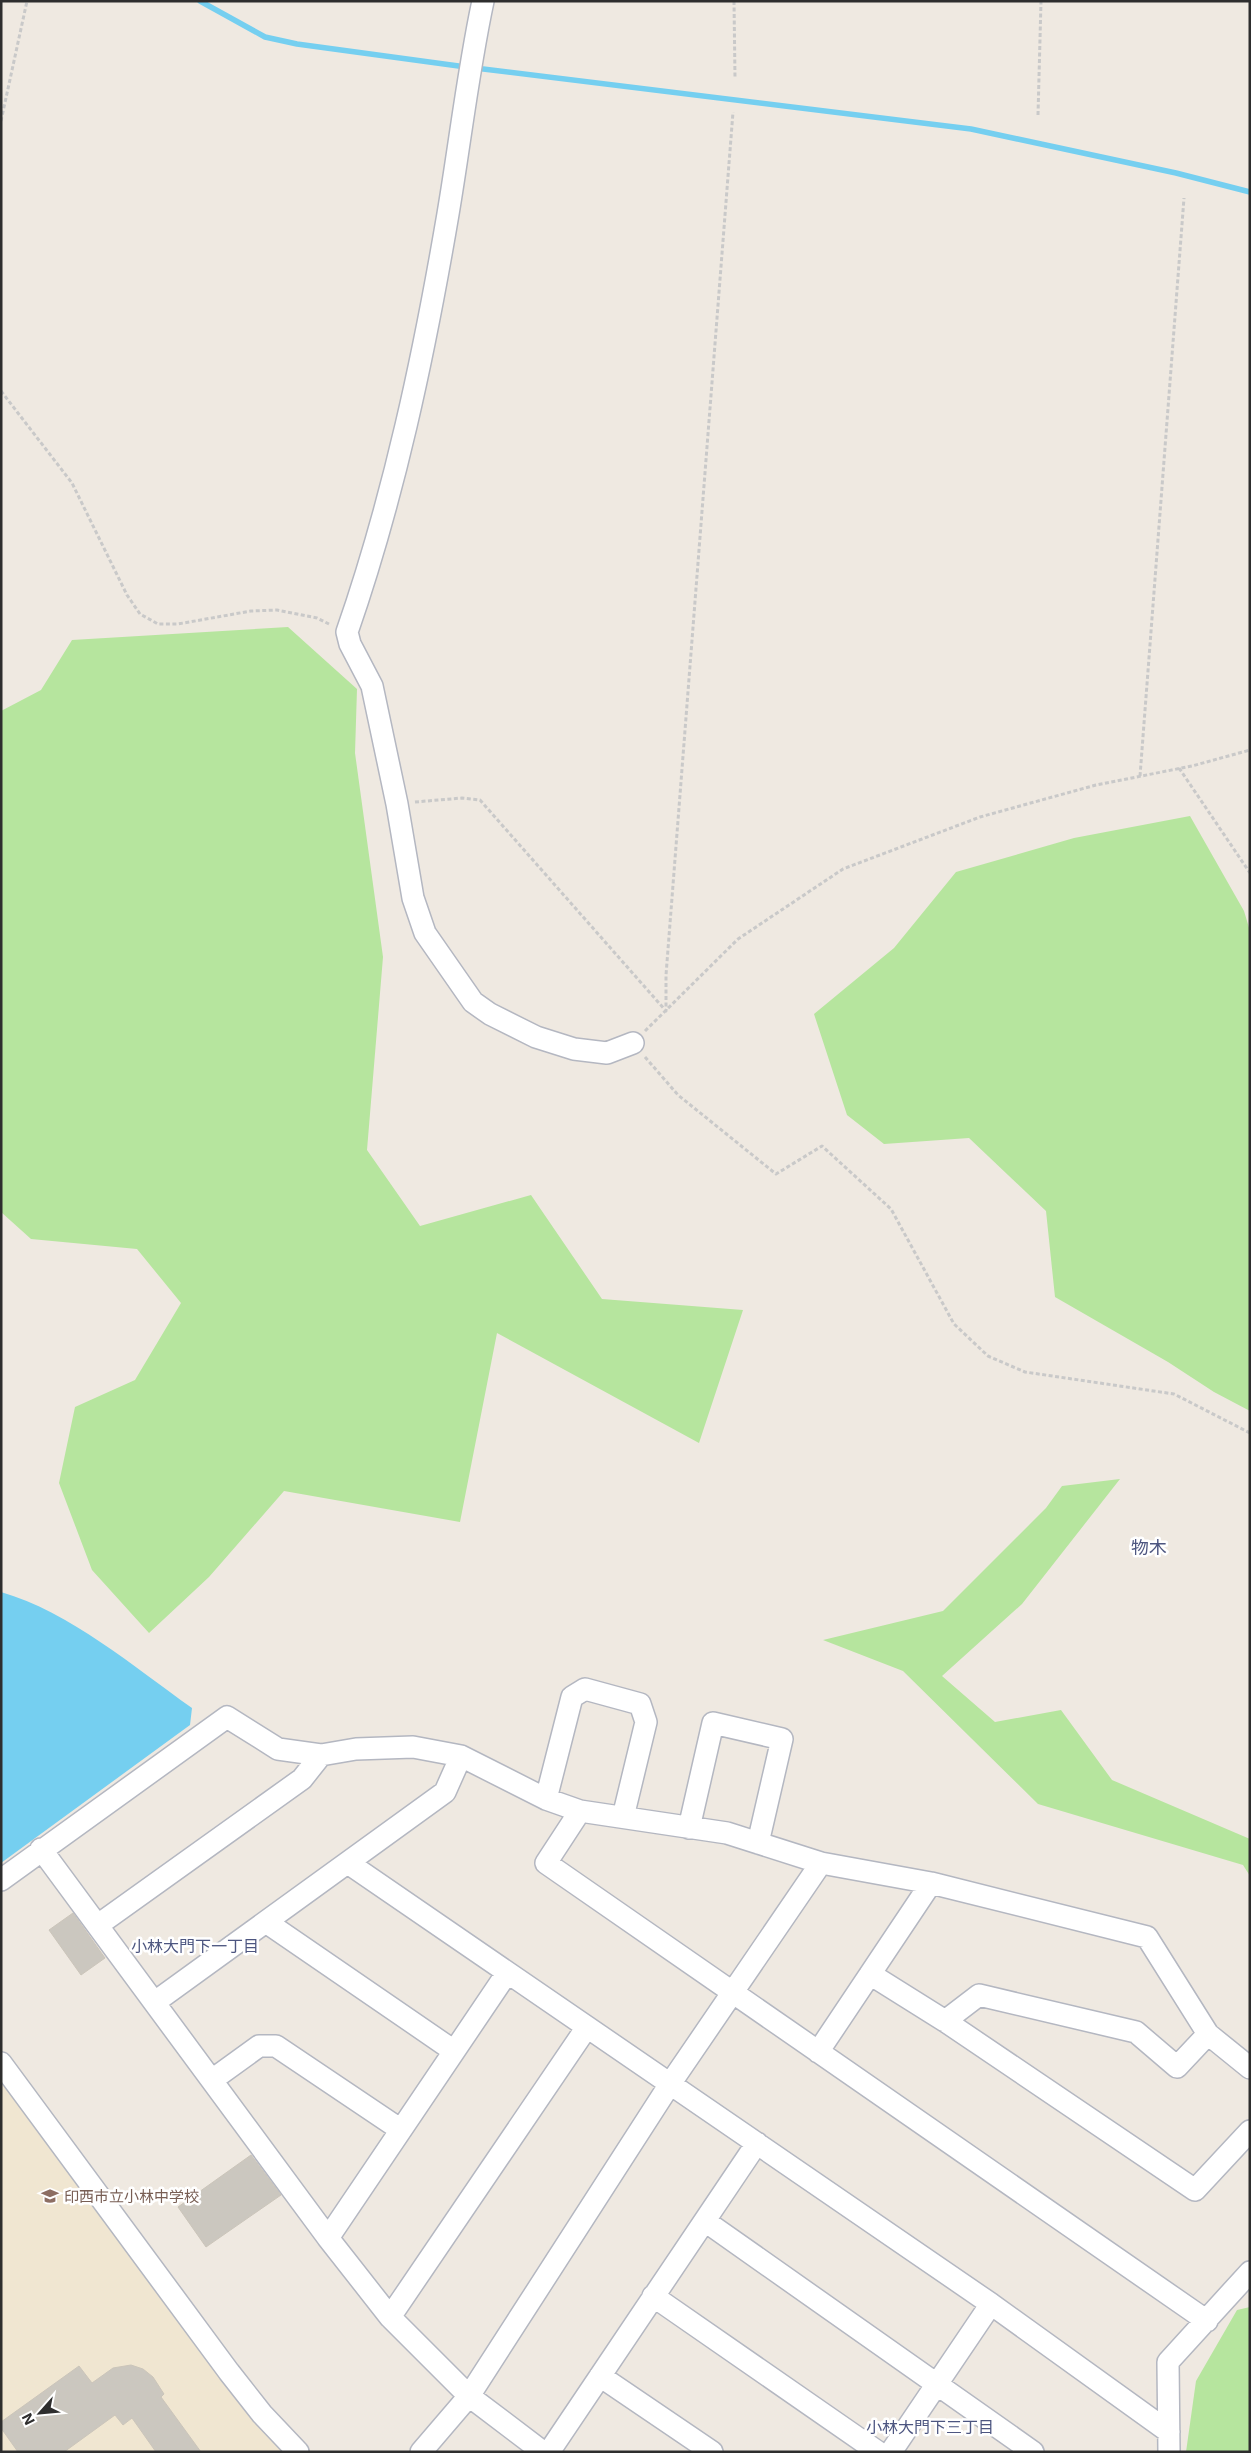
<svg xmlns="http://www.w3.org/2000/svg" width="1251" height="2453" font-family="Inter,'Noto Sans JP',sans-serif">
  <rect width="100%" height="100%" fill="#efe9e1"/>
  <path fill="#f0e6d1" d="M1,2063L298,2452H1Z"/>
  <path fill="#b6e59e" d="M288,627L357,689L355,753L383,957L367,1150L420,1226L531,1195L602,1299L743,1310L699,1443L497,1333L460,1522L284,1491L209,1577L149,1633L92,1570L59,1483L75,1407L135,1380L181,1303L137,1249L31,1239L1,1212V711L41,690L72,640Z
    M1190,816L1244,911L1250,931V1411L1214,1392L1168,1362L1055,1297L1046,1211L969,1138L884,1144L847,1115L814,1014L894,948L956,872L1074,838Z
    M1120,1479L1022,1604L942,1676L995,1722L1061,1710L1112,1780L1250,1839V1876L1243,1865L1038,1804L903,1671L823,1640L943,1611L1046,1508L1062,1486Z
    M1250,2307V2452H1186L1196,2381L1237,2310Z"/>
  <path fill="#75cff0" d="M1,1592C70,1612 134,1667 192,1708L190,1725L1,1863Z"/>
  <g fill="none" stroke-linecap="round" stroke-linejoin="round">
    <path stroke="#75cff0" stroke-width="5.5" d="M200,1L265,37L297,44L466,67
      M475,68L971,129L1176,173L1250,192"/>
  </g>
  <path fill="#cbc7bf" stroke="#cbc5ba" d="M73,1913L105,1958L81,1975L49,1930Z
    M251,2155L281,2195L206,2247L178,2207Z
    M131,2365L143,2369L153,2377L164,2394L161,2397L201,2452H156L132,2418L123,2425L115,2415L64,2452H18L1,2428V2422L79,2366L92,2383L113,2368Z"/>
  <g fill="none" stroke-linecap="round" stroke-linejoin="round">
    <g stroke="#b4b7c1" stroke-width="24">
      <path id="minor" d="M483,1C468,71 460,143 448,214C424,355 394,497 347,632L350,644L372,686L397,804L413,898L425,933L473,1002L490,1014L536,1037L574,1049L607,1053L633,1043
        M546,1799L572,1697L585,1689L640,1704L646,1722L623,1817
        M580,1811L546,1863L1207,2321
        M689,1828L713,1723L782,1739L758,1843
        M41,1849L328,2238L390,2317L469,2396L543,2452
        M348,1863L991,2304L1169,2432
        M1,1880L227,1717L278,1749L321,1755L356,1749L413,1747L461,1756L546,1799L580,1811L727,1833L821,1863L931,1883L1147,1937L1208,2034L1250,2068
        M266,1922L454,2051
        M98,1925L302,1779L321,1755
        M870,1974L945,2021L1195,2190L1250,2131
        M155,2002L445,1792L461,1756
        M945,2021L979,1995L1136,2032L1177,2067L1208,2034
        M818,2052L931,1883
        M1,2063L229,2372L262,2414L298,2452
        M212,2080L259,2046H276L401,2130
        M705,2221L1033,2452
        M328,2238L507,1973
        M653,2296L878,2452
        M390,2317L587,2027
        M600,2376L712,2452
        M421,2452L469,2396L670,2084L821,1863
        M549,2452L757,2143
        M891,2452L991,2304
        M1169,2452L1168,2362L1250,2272"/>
    </g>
    <path stroke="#c9c9c9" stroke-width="3" stroke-dasharray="4 2.5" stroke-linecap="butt" d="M734,1L735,78
      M1038,115L1041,1
      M1,121L27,1
      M1,391L72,483L127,595L140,614L158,624H178L251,611L277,610L317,618L329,624
      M1179,768L1250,873
      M1140,776L1184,198
      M415,802L462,798L480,800L666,1011V975L733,112
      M645,1031L738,939L843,869L980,817L1096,785L1192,766L1250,750
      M645,1057L678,1095L776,1174L822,1146L891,1209L954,1324L988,1356L1025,1372L1174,1394L1250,1433"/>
    <use href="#minor" stroke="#fff" stroke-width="21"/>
  </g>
  <defs>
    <g id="school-bare" transform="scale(1.35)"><path d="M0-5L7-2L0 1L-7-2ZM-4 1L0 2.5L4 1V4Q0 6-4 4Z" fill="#8d6e63" stroke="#fff" stroke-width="2.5" paint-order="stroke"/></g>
  </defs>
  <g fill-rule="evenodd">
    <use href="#school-bare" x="50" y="2196"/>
  </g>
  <g text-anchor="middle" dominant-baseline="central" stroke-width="5" stroke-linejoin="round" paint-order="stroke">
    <g font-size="15" fill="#785e54" stroke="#fff" text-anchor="start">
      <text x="64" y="2196">印西市立小林中学校</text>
    </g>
    <g font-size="16" fill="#4d5680" stroke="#fff">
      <text x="195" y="1946">小林大門下一丁目</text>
      <text x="930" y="2427">小林大門下三丁目</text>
    </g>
    <g font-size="18" fill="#4d5680" stroke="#fff">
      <text x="1149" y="1547">物木</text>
    </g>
  </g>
  <rect width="1251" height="2453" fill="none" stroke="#2e2e2e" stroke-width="5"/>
  <g transform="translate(40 2413) rotate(243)" stroke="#ffffff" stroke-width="4" paint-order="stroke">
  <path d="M0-4L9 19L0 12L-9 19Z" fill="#2e2e2e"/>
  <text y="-8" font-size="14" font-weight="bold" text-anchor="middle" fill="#2e2e2e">N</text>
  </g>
</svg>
